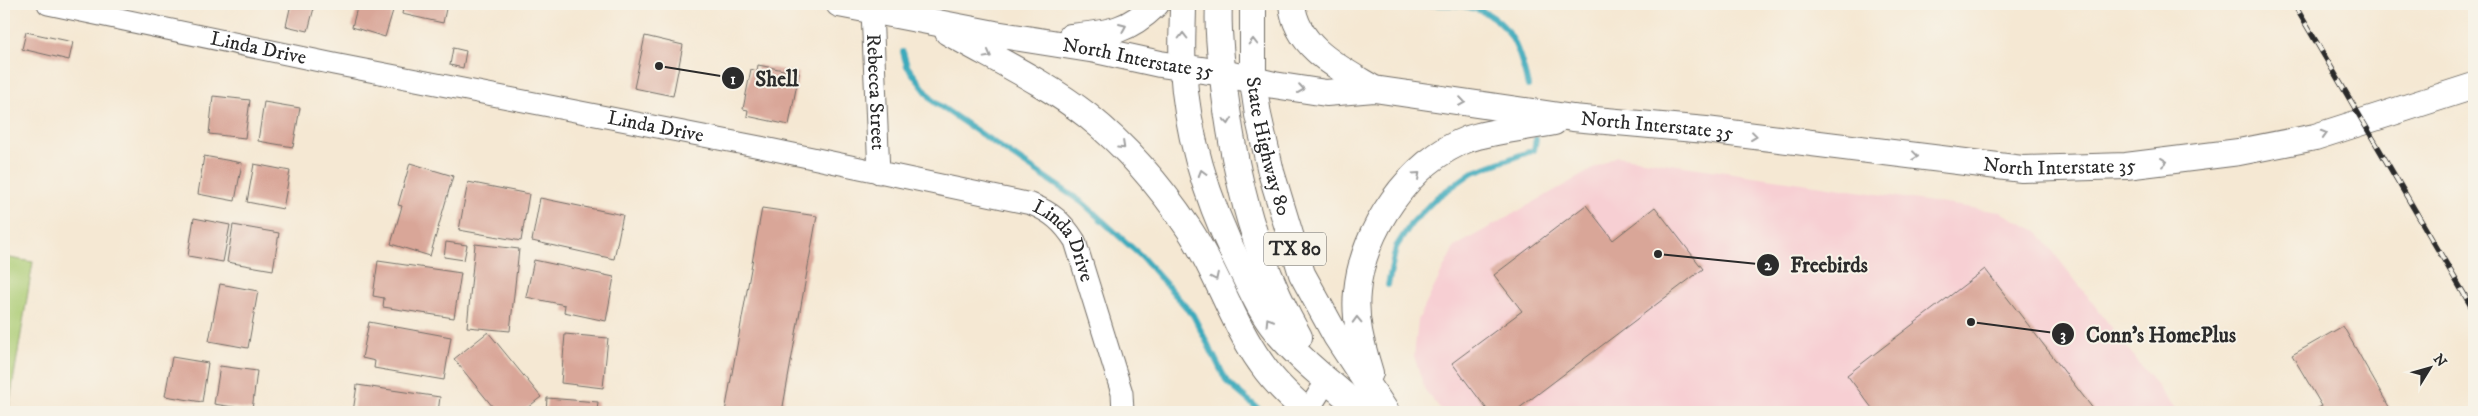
<svg xmlns="http://www.w3.org/2000/svg" width="2478" height="416" font-family="'IM FELL DW Pica',serif">
  <rect width="100%" height="100%" fill="#f7f3e8"/>
  <filter id="ink" filterUnits="userSpaceOnUse"><feTurbulence type="fractalNoise" baseFrequency=".02" numOctaves="2"/><feDisplacementMap in="SourceGraphic" scale="10" xChannelSelector="R" yChannelSelector="G"/><feConvolveMatrix kernelMatrix="1 2 1 2 8 2 1 2 1" color-interpolation-filters="sRGB"/></filter>
  <filter id="wash" filterUnits="userSpaceOnUse"><feTurbulence type="fractalNoise" baseFrequency=".0096" numOctaves="4" result="noise"/><feDisplacementMap in="SourceGraphic" scale="20" xChannelSelector="R" yChannelSelector="G"/><feGaussianBlur stdDeviation="1.12" result="paint"/><feColorMatrix in="noise" values="0 0 0 0 0 0 0 0 0 0 0 0 0 0 0 0 0 1.4 0 .05"/><feComposite in="paint" operator="in"/></filter>
  <g filter="url(#wash)">
    <rect width="100%" height="100%" fill="#f5e8d3"/>
    <path fill="#f7cfd3" d="M1616,156L2000,212L2037,231L2177,412H1443L1425,390L1414,356L1418,320L1454,247Z"/>
    <path fill="#accc74" stroke="#6c7c50" d="M4,257L33,262L8,412H4Z"/>
    <g fill="none" stroke-linecap="round" stroke-linejoin="round">
      <path stroke="#3daabc" stroke-width="6" d="M1426,4C1439,5 1455,4 1469,7C1510,16 1520,50 1528,86
        M903,52L907,66L934,102L1083,203L1141,256L1193,315L1227,382L1262,412
        M1388,285L1396,247L1411,224L1436,198L1471,173L1534,150L1536,139"/>
    </g>
    <g id="blocks">
      <path fill="#d9a698" d="M291,4H315L308,31L286,26Z
        M358,4H395L385,37L352,27Z
        M404,4H447L443,23L402,14Z
        M26,32L73,42L69,60L22,49Z
        M645,36L683,45L673,96L634,88Z
        M453,48L466,51L463,68L450,65Z
        M758,65L799,73L789,125L747,116L748,110L743,109L751,69L757,71Z
        M213,96L250,100L245,138L209,134Z
        M264,102L300,108L293,147L258,141Z
        M204,156L242,163L235,201L198,194Z
        M410,163L453,176L430,256L391,244L402,206L398,205Z
        M254,164L290,171L283,209L247,202Z
        M468,182L529,194L521,241L459,230Z
        M540,198L623,215L614,259L532,241Z
        M1586,205L1613,240L1655,207L1703,269L1514,412H1489L1452,363L1522,311L1494,275Z
        M762,208L817,216L782,412H725Z
        M194,218L230,225L223,262L188,256Z
        M233,225L279,233L273,270L227,262Z
        M446,242L467,245L464,260L444,257Z
        M475,244L519,249L510,331L467,327Z
        M534,260L614,277L606,321L564,312L565,305L526,297Z
        M378,261L461,273L454,318L383,307L384,298L373,296Z
        M1985,269L2094,410L2090,412H1875L1847,375Z
        M220,284L258,291L248,348L209,341Z
        M369,322L451,337L444,380L374,368L375,361L362,358Z
        M2343,326L2392,412H2310L2322,406L2292,355Z
        M488,332L541,397L522,412H497L454,359Z
        M565,334L608,338L603,388L561,383Z
        M172,357L208,363L202,402L165,396Z
        M220,366L257,371L252,410L214,404Z
        M357,385L440,397L438,412H353Z
        M547,398L598,402L597,412H546Z"/>
    </g>
  </g>
  <g filter="url(#ink)">
    <use href="#blocks" fill-opacity="0" stroke="#726d66" stroke-width="1"/>
    <g fill="none" stroke-linecap="round" stroke-linejoin="round">
      <g stroke="#726d66" stroke-width="23">
        <g id="minor">
          <path id="s1" d="M48,4L334,64L760,147L1031,204C1051,212 1063,222 1075,241L1122,393L1123,412"/>
          <path id="s2" d="M872,11L879,173"/>
          <path d="M1307,412L1326,382"/>
        </g>
      </g>
      <g stroke="#726d66" stroke-width="28">
        <g id="major">
          <path id="s3" d="M839,4L995,34L1096,50L1160,64L1223,73L1274,85L1326,93L1374,89L1573,118L1706,130L2022,169L2126,166L2239,152L2315,137L2474,86"/>
          <path d="M1183,4C1183,25 1181,47 1183,68C1187,138 1209,205 1240,267C1251,289 1261,313 1277,332C1303,363 1334,385 1363,412"/>
          <path d="M1219,4C1217,34 1222,65 1225,95C1236,181 1256,261 1299,337"/>
          <path id="s4" d="M1253,4V81L1258,115L1271,172L1302,274L1336,336L1386,412"/>
          <path d="M1292,4C1296,48 1341,69 1374,89"/>
          <path d="M948,32C995,59 1046,83 1088,116C1128,148 1161,187 1189,229C1217,271 1231,321 1261,363C1273,381 1291,398 1307,412"/>
          <path d="M1071,37C1110,33 1127,32 1156,4"/>
          <path d="M1370,373C1362,346 1354,320 1357,292C1362,231 1410,161 1468,139C1491,131 1529,127 1554,122"/>
        </g>
      </g>
      <use href="#minor" stroke="#fff" stroke-width="21"/>
      <use href="#major" stroke="#fff" stroke-width="26"/>
      <g stroke="#2b2b2b" stroke-width="5.5">
        <path id="rail" d="M2294,4L2474,311"/>
      </g>
      <use href="#rail" stroke="#f7f3e8" stroke-width="4" stroke-dasharray="11" stroke-linecap="butt"/>
    </g>
    <defs><path id="oneway-chevron" d="M-2-3.5L2.5 0L-2 3.5" fill="none" stroke-width="1.6" stroke-linecap="round" stroke-linejoin="round" transform="scale(1.25)"/></defs>
    <g stroke="#a0a0a0">
      <use href="#oneway-chevron" transform="translate(1123 27) rotate(-23)"/>
      <use href="#oneway-chevron" transform="translate(1183 36) rotate(-90)"/>
      <use href="#oneway-chevron" transform="translate(1253 42) rotate(-90)"/>
      <use href="#oneway-chevron" transform="translate(988 55) rotate(29)"/>
      <use href="#oneway-chevron" transform="translate(1301 89) rotate(8)"/>
      <use href="#oneway-chevron" transform="translate(1462 102) rotate(8)"/>
      <use href="#oneway-chevron" transform="translate(1228 121) rotate(84)"/>
      <use href="#oneway-chevron" transform="translate(2324 134) rotate(-17)"/>
      <use href="#oneway-chevron" transform="translate(1754 136) rotate(7)"/>
      <use href="#oneway-chevron" transform="translate(1122 146) rotate(43)"/>
      <use href="#oneway-chevron" transform="translate(1915 156) rotate(7)"/>
      <use href="#oneway-chevron" transform="translate(2164 162) rotate(-7)"/>
      <use href="#oneway-chevron" transform="translate(1202 173) rotate(-106)"/>
      <use href="#oneway-chevron" transform="translate(1417 175) rotate(-42)"/>
      <use href="#oneway-chevron" transform="translate(1215 277) rotate(64)"/>
      <use href="#oneway-chevron" transform="translate(1357 320) rotate(-92)"/>
      <use href="#oneway-chevron" transform="translate(1269 321) rotate(-122)"/>
    </g>
  </g>
  <g text-anchor="middle" dominant-baseline="central" stroke-width="4" stroke-linejoin="round" paint-order="stroke">
    <rect fill="#f7f3e8" stroke="#686764" stroke-width="1" x="1264" y="232.5" width="62" height="33" rx="4"/>
    <g font-size="19" font-weight="bold" fill="#2b2b2b">
      <text x="1295" y="249">TX 80</text>
    </g>
    <g font-size="20" fill="#2b2b2b" stroke="#f7f3e8">
      <text stroke="none"><textPath href="#s1" startOffset="215">Linda Drive</textPath></text>
      <text stroke="none"><textPath href="#s3" startOffset="304">North Interstate 35</textPath></text>
      <text stroke="none"><textPath href="#s2" startOffset="81">Rebecca Street</textPath></text>
      <text stroke="none"><textPath href="#s3" startOffset="829">North Interstate 35</textPath></text>
      <text stroke="none"><textPath href="#s1" startOffset="620">Linda Drive</textPath></text>
      <text stroke="none"><textPath href="#s4" startOffset="144">State Highway 80</textPath></text>
      <text stroke="none"><textPath href="#s3" startOffset="1234">North Interstate 35</textPath></text>
      <text stroke="none"><textPath href="#s1" startOffset="1055">Linda Drive</textPath></text>
    </g>
  </g>
  <path fill="none" stroke="#2b2b2b" stroke-width="2" d="M659 66L733 78M1658 254L1768 265M1971 322L2063 334"/>
  <g fill="#2b2b2b" stroke="#f7f3e8" stroke-width="2">
    <circle cx="659" cy="66" r="5"/>
    <circle cx="1658" cy="254" r="5"/>
    <circle cx="1971" cy="322" r="5"/>
    <circle cx="733" cy="78" r="12"/>
    <circle cx="1768" cy="265" r="12"/>
    <circle cx="2063" cy="334" r="12"/>
  </g>
  <g font-size="15" text-anchor="middle" font-weight="bold" fill="#fff">
    <text x="733" y="84">1</text>
    <text x="1768" y="270">2</text>
    <text x="2063" y="340">3</text>
  </g>
  <g font-size="21" text-anchor="middle" font-weight="bold" fill="#2b2b2b" stroke="#f7f3e8" stroke-width="4" stroke-linejoin="round" paint-order="stroke">
    <text x="777" y="86">Shell</text>
    <text x="1829" y="272">Freebirds</text>
    <text x="2161" y="342">Conn's HomePlus</text>
  </g>
  <rect width="2478" height="416" fill="none" stroke="#f7f3e8" stroke-width="20"/>
  <g transform="translate(2430 368) rotate(53)" stroke="#f7f3e8" stroke-width="4" paint-order="stroke">
  <path d="M0-4L9 19L0 12L-9 19Z" fill="#2b2b2b"/>
  <text y="-8" font-size="14" font-weight="bold" text-anchor="middle" fill="#2b2b2b">N</text>
  </g>
</svg>
